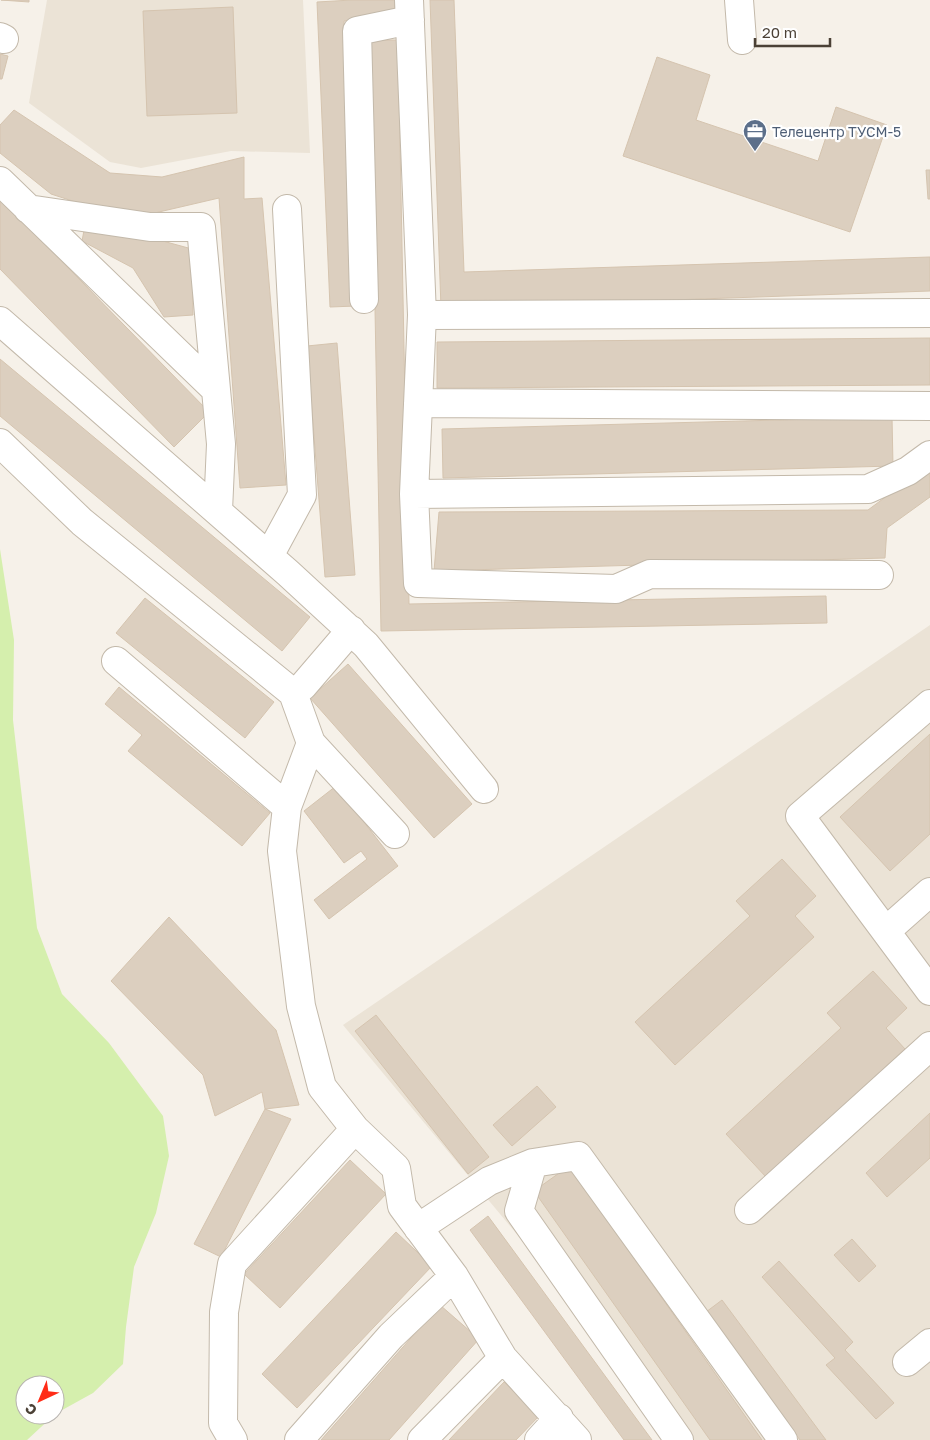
<svg xmlns="http://www.w3.org/2000/svg" width="930" height="1440" font-family="'Golos Text',sans-serif">
  <rect width="100%" height="100%" fill="#f6f1e9"/>
  <path fill="#ebe3d6" d="M47,0H303L310,153L231,151L141,168L110,162L29,103Z
    M930,625V1440H688L343,1025Z"/>
  <path fill="#d5efad" d="M0,549L14,640L13,720L37,928L62,994L109,1043L163,1116L169,1156L156,1213L134,1267L126,1327L123,1364L93,1393L55,1414V1385H25V1415H54L27,1440H0Z"/>
  <path fill="#dccfbf" stroke="#d5c4af" d="M1,0H29V2Z
    M352,0H395V18L344,21L356,306L330,307L317,2Z
    M430,0H454L464,272L930,257V291L441,308Z
    M233,7L237,113L147,116L143,11Z
    M370,40H398L409,604L826,596L827,623L381,631Z
    M0,54L8,56L2,79H0Z
    M657,57L710,75L696,120L818,161L836,107L887,125L850,232L623,156Z
    M14,110L110,173L162,177L244,157V199L262,198L286,485L240,488L219,198L146,215L94,208L51,194L0,153V125Z
    M926,170H930V199H928Z
    M0,198L209,412L174,447L0,269Z
    M85,225L148,237L192,249L193,315L164,317L133,268L82,241Z
    M930,338V385L437,388V342Z
    M337,343L355,575L325,577L307,346Z
    M0,359L310,617L282,651L0,416Z
    M892,417L893,466L443,478L442,429Z
    M930,464V497L887,528L885,558L434,571L439,512L868,510Z
    M145,598L274,702L245,738L116,633Z
    M348,664L472,804L434,838L310,698Z
    M119,687L270,813L242,846L128,751L142,735L105,704Z
    M930,734V834L890,871L840,817Z
    M336,786L398,866L329,919L314,900L367,859L361,851L344,863L304,811Z
    M782,859L816,896L795,916L814,937L675,1065L635,1022L750,916L736,901Z
    M169,917L276,1030L299,1105L265,1109L262,1092L215,1116L203,1075L111,981Z
    M873,971L907,1008L886,1028L905,1049L766,1177L726,1134L841,1028L827,1013Z
    M376,1015L489,1157L468,1174L355,1031Z
    M537,1086L556,1107L512,1146L493,1125Z
    M265,1109L291,1119L221,1257L194,1244Z
    M930,1113V1158L887,1197L866,1173Z
    M350,1160L386,1194L280,1308L244,1274Z
    M569,1166L762,1440H710L534,1191Z
    M488,1216L652,1440H624L470,1230Z
    M396,1232L432,1266L297,1408L262,1374Z
    M852,1239L876,1266L859,1282L834,1255Z
    M779,1261L853,1342L845,1350L894,1403L876,1419L826,1365L835,1358L762,1277Z
    M722,1300L826,1440H800L706,1312Z
    M440,1305L479,1339L389,1440H321Z
    M504,1382L540,1415L516,1440H449Z"/>
  <g fill="none" stroke-linecap="round" stroke-linejoin="round">
    <g stroke="#c3b9aa" stroke-width="30">
      <path id="minor" d="M409,0L422,315L414,494L418,583L616,589L650,574L879,575
        M739,0L742,40
        M0,37L4,39
        M0,181L216,390
        M28,209L150,227H201L221,444L218,511
        M364,299L357,31L410,20
        M422,315L930,313
        M0,321L288,573L366,645L484,789
        M418,403L930,406
        M0,443L82,522L293,693L311,743L395,834
        M414,494L868,489L908,471L930,455
        M269,556L302,495L287,209
        M116,661L287,807
        M293,693L303,686L351,630
        M930,704L800,816L930,991
        M311,743L287,807L282,851L301,1006L322,1087L355,1129L396,1168L402,1206L454,1276L503,1358L577,1440
        M886,931L930,892
        M533,1163L519,1211L679,1440
        M749,1210L930,1046
        M418,1228L489,1181L533,1163L578,1156L783,1440
        M907,1362L930,1343
        M233,1440L223,1423L224,1312L232,1264L355,1129
        M299,1440L391,1336L454,1276
        M422,1440L503,1358
        M539,1440L559,1418"/>
    </g>
    <use href="#minor" stroke="#fff" stroke-width="28"/>
  </g>
  <defs>
    <g id="office-pin" transform="scale(1.25)"><path d="M0 17L-7.5 6A9.5 9.5 0 1 1 7.5 6Z" fill="#5c6f8a" stroke="#fff"/><path d="M-6-3h4V-5.5h4V-3h4V5H-6ZM-1-4.5V-3h2v-1.5ZM-6 0V1H6V0Z" fill="#fff"/></g>
  </defs>
  <g fill-rule="evenodd">
    <use href="#office-pin" x="755" y="131"/>
  </g>
  <g text-anchor="middle" dominant-baseline="central" stroke-width="4.5" stroke-linejoin="round" paint-order="stroke">
    <g font-size="14" fill="#4e5e75" stroke="#fff" text-anchor="start">
      <text x="772" y="131">Телецентр ТУСМ-5</text>
    </g>
  </g>
  <g transform="translate(40 1400) rotate(224)"><circle r="24" fill="#ffffff" stroke="#b7b3af"/>
  <path d="M0-4L9 19L0 12L-9 19Z" fill="#ff2c17"/>
  <text y="-8" font-size="14" font-weight="bold" text-anchor="middle" fill="#4b4136">С</text>
  </g>
  <path d="M755 38v8h75v-8" fill="none" stroke="#4b4136" stroke-width="2.5"/>
  <text x="762" y="38" font-size="15" fill="#4b4136" stroke="#ffffff" stroke-width="4" paint-order="stroke">20 m</text>
</svg>
